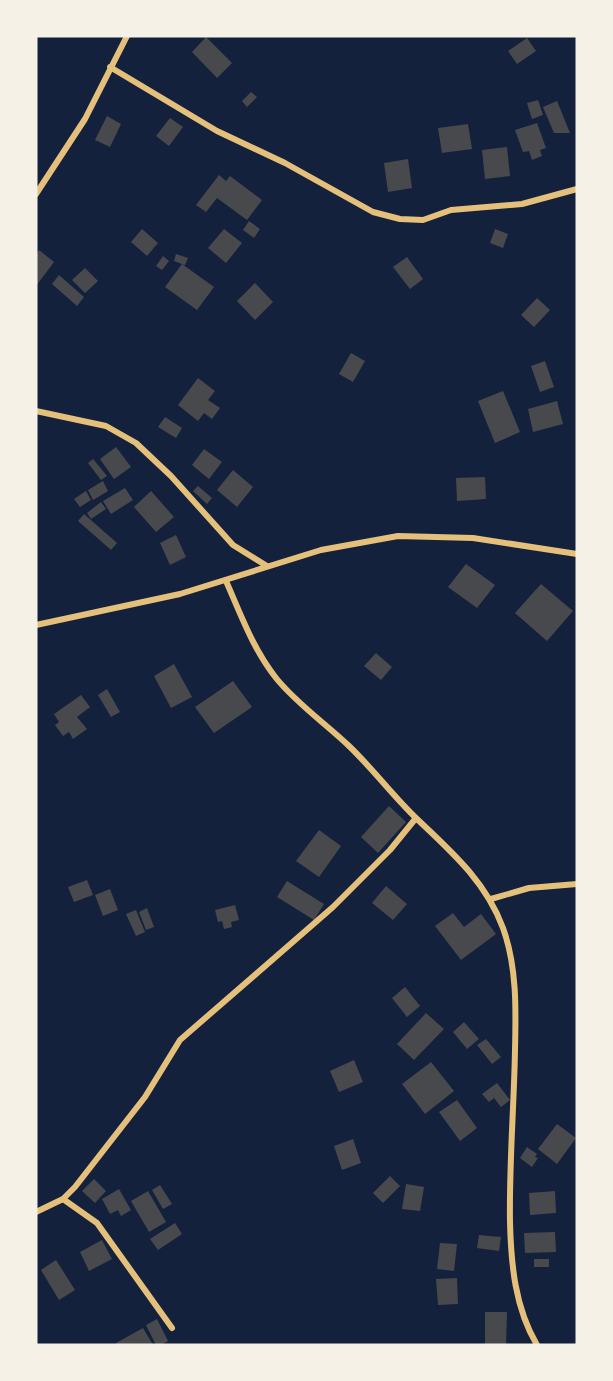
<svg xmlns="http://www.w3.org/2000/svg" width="613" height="1381" font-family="Overpass,sans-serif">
  <rect width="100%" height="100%" fill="#14213d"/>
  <path fill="#48494c" d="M206,37L232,63L217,78L192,52Z
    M527,38L536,51L517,64L508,51Z
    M251,92L257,97L247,107L242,101Z
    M538,100L543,115L532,119L527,103Z
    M557,101L570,133H554L543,107Z
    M107,116L121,124L110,147L95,140Z
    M170,118L183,127L169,146L156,136Z
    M537,123L546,148L540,150L542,156L532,160L529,151L523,152L515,130Z
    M468,124L472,149L442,153L438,128Z
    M507,147L510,176L485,179L482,150Z
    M408,159L412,188L388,192L384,163Z
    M219,175L226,181L230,176L262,200L247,220L217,198L206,212L196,205Z
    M249,221L260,229L254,238L243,230Z
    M142,229L158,243L147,256L131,242Z
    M224,229L242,243L226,263L208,248Z
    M495,229L508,234L503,248L490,243Z
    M39,250L54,262L36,286V254Z
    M176,254L188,258L185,265L182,264L214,287L197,310L165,287L182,264L174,261Z
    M163,256L169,261L162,270L156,266Z
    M407,257L423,279L410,289L393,267Z
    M85,268L98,281L85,293L72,280Z
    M59,275L84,297L77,306L52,284Z
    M255,283L273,302L255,320L237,301Z
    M537,298L550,310L534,327L521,315Z
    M351,353L365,361L353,382L339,374Z
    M545,361L554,387L540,392L531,366Z
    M198,378L215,391L208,400L220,408L212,419L204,413L198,421L178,405Z
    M503,391L520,432L495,443L478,401Z
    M557,401L563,424L533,432L528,409Z
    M165,417L182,428L176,438L158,427Z
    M116,447L131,467L114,479L100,459Z
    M204,449L222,462L209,479L192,465Z
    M93,459L107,476L101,480L88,463Z
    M233,470L253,487L237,507L217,490Z
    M485,477L486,499L457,501L456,478Z
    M103,481L108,491L93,500L88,490Z
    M198,486L212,498L207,504L193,491Z
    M125,488L133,500L111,514L103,501Z
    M86,491L91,500L80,507L74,499Z
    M151,491L174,517L156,532L134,507Z
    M101,502L106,509L91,519L87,513Z
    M84,514L117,543L111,550L78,521Z
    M176,535L186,557L170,565L160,543Z
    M466,564L495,585L477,608L448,587Z
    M541,584L573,611L547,641L515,613Z
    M376,653L392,667L381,680L364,666Z
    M174,664L192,697L171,708L154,676Z
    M233,681L252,707L214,733L195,707Z
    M107,689L120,712L111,717L98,695Z
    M81,695L90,707L77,717L87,729L73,739L69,732L63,736L55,725L59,722L54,714Z
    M389,806L406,822L378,853L361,837Z
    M319,830L341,846L319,877L296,861Z
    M87,880L93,895L74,902L68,887Z
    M287,881L324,904L314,920L277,897Z
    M386,886L407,904L393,920L372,903Z
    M110,889L118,910L103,916L95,895Z
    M235,905L239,920L231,922L232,927L224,929L222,921L218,922L215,910Z
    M147,908L154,927L146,930L139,912Z
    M136,910L145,932L136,936L126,914Z
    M453,913L464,927L481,914L496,934L461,960L435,926Z
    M405,987L420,1006L407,1017L392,998Z
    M426,1013L444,1029L414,1060L397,1044Z
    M464,1022L479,1039L467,1049L453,1032Z
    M486,1039L501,1057L492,1064L477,1045Z
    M354,1060L363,1082L339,1092L330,1071Z
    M431,1062L454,1091L425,1114L402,1084Z
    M497,1083L510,1100L501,1107L494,1098L489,1102L482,1094Z
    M457,1100L477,1128L460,1141L439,1112Z
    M557,1124L576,1138L557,1164L538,1149Z
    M353,1139L361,1163L342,1170L334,1146Z
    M527,1147L537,1154L535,1157L538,1158L532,1167L520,1158Z
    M390,1176L400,1186L383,1203L373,1193Z
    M94,1179L106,1191L95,1203L82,1191Z
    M406,1184L424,1187L420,1211L402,1209Z
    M160,1185L172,1204L163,1209L152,1190Z
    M119,1189L131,1210L121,1216L118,1210L110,1214L102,1199Z
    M148,1191L166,1222L149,1232L131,1201Z
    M555,1191L556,1213L530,1215L529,1193Z
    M175,1223L182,1234L158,1250L150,1239Z
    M555,1232L556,1252L525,1253L524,1233Z
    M479,1235L501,1237L499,1251L477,1248Z
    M102,1240L112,1259L89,1271L80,1252Z
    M440,1243L457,1244L454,1271L437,1269Z
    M534,1259H549V1267H534Z
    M56,1260L75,1290L59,1300L41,1270Z
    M457,1278L458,1304L438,1305L436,1279Z
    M485,1312H507L506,1345H485Z
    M157,1319L168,1341L161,1345H156L146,1325Z
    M143,1328L153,1345H116V1343Z"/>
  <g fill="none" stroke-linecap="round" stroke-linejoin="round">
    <path stroke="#e5c07b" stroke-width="6" d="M110,67L217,131L285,163L373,212L400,219L423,220L451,210L522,204L577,189
      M36,194L85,119L127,36
      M36,411L106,426L136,443L171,476L233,545L267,566
      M226,581C241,615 253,649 276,678C297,704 325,723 349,746C373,769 393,796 417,819C452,852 486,882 503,928C517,967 516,1009 515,1050C514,1107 509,1165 510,1222C511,1264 515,1308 537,1345
      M36,625L180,594L321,550L398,536L473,538L577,554
      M491,899L529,888L577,884
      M63,1199L97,1223L172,1328
      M36,1212L63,1199L75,1187L145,1097L180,1040L333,907L390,850L416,818"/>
  </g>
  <rect width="613" height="1381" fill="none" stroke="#f6f1e7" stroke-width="75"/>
</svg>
